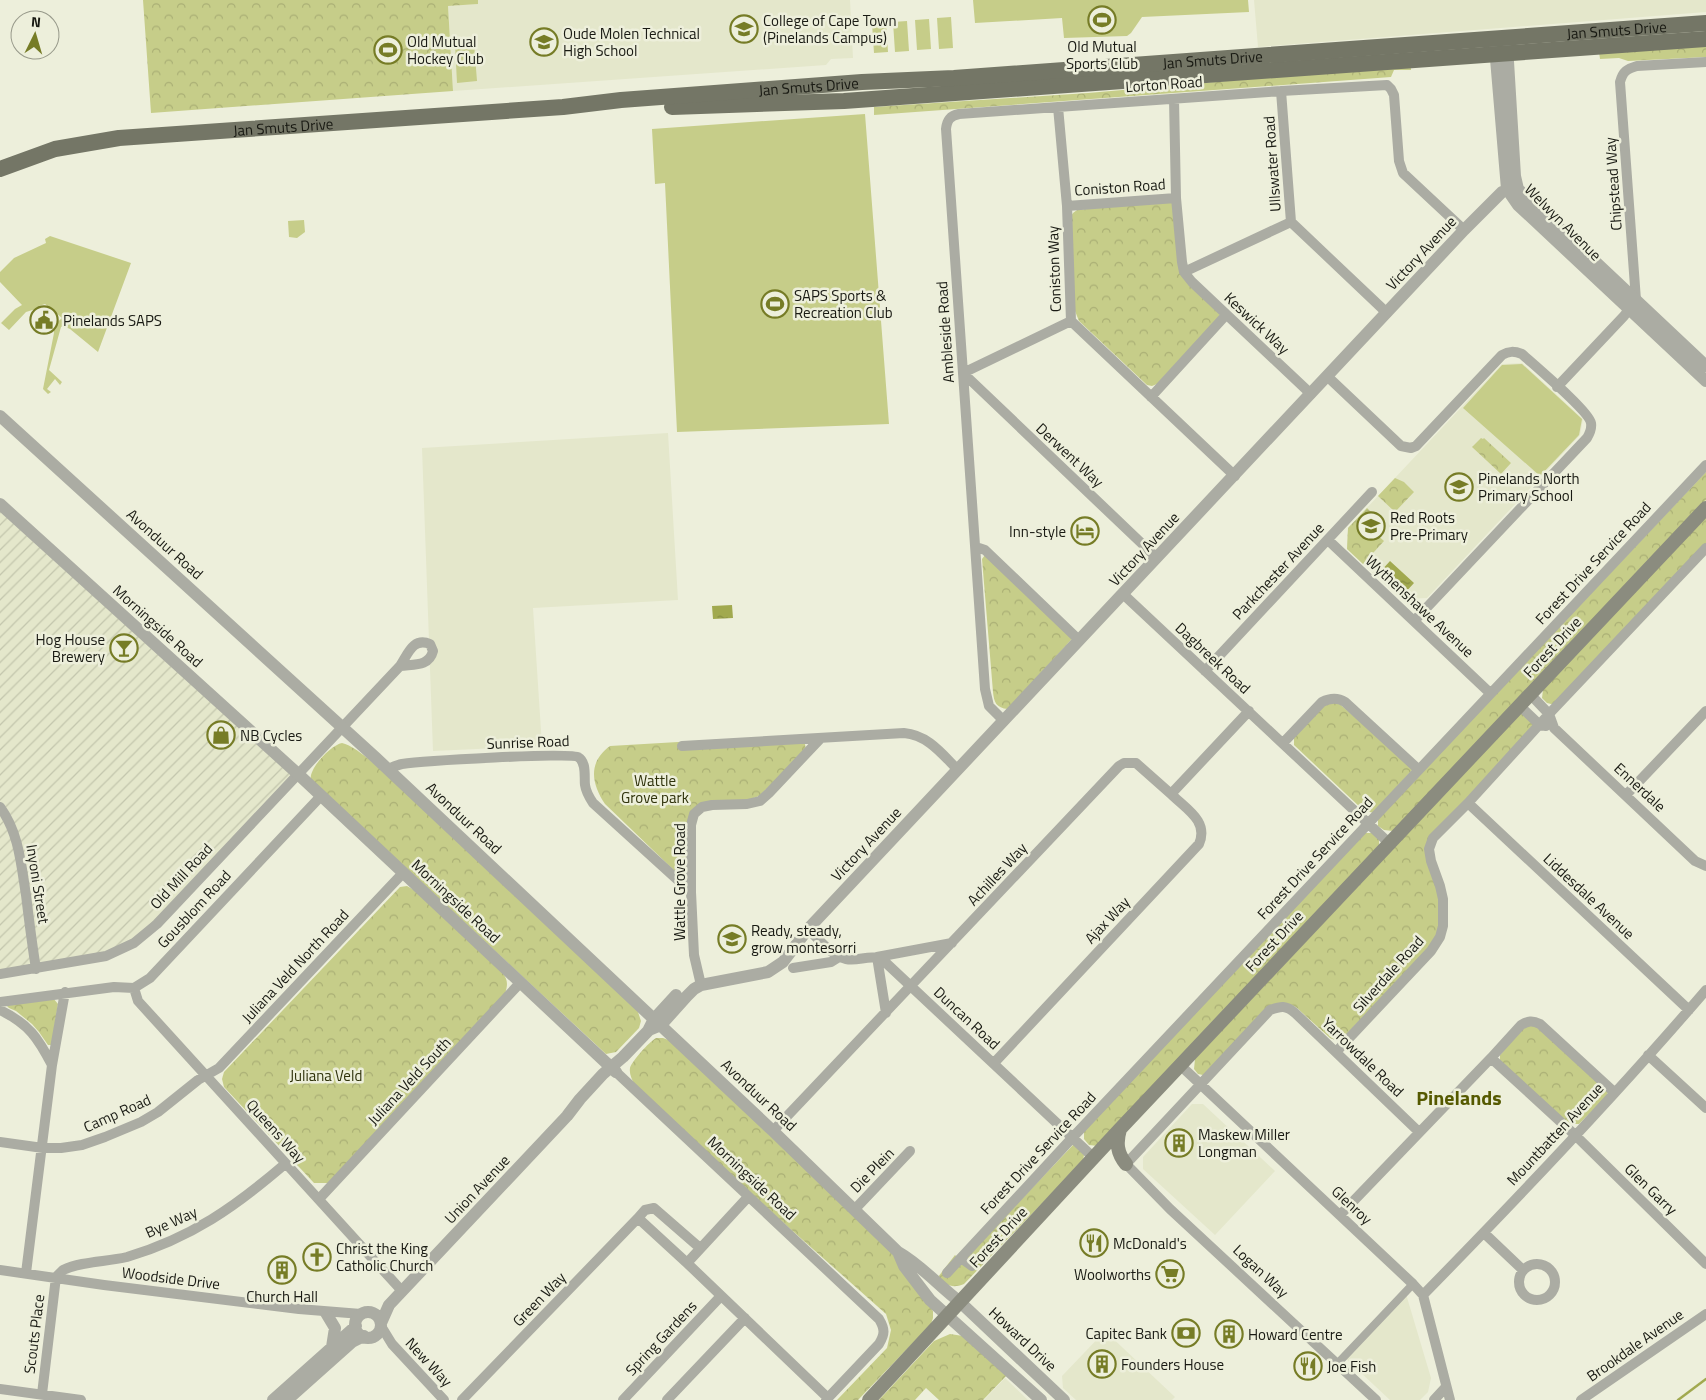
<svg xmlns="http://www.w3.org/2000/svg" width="1706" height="1400" font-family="'Titillium Web',sans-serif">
  <defs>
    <pattern id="industrial-furrows" width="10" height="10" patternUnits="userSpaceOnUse" patternTransform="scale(1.25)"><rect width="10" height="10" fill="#e4e7cb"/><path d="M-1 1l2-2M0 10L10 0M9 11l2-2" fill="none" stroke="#c3c6ad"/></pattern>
    <pattern id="park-crowns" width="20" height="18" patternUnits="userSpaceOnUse" patternTransform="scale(1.25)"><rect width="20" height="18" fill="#c6cd89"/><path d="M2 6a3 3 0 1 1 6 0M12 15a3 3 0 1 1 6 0" fill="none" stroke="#aaaf75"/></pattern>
    <pattern id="water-ripples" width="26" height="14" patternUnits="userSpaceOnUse" patternTransform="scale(1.25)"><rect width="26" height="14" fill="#a1a94f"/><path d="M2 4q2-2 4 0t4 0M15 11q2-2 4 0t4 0" fill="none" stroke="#828940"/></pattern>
  </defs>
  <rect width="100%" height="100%" fill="#edefdb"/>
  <path fill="#e4e7cb" d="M478,0H850L853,58L831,59L826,65L453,91L448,6L477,4Z
    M1254,0H1706V12L1258,47Z
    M1522,363L1583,419L1580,435L1427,598L1401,599L1347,549L1348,528L1502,364Z
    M668,433L678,600L533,608L542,746L433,751L422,448Z
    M1192,1104H1203L1275,1171L1215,1235L1143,1169V1157Z
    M1406,1294L1431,1378L1428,1392L1420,1400H1390L1344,1357Z
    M1105,1331L1175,1397L1172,1400H1076L1063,1388L1062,1376Z
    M1005,1378L1028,1400H984Z"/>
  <path fill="url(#industrial-furrows)" d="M0,504L298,774L157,924L126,948L0,974Z"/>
  <path fill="#c6cd89" d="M973,0H1248L1249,12L1142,17L1131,33L1127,36L1064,38L1062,18L975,23Z
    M951,17L953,48L939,49L937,18Z
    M929,19L931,49L917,50L915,20Z
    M907,21L909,51L895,52L893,22Z
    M886,22L888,52L874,53L872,23Z
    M474,43L477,81L457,83L455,44Z
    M865,114L889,424L677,432L665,183L655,184L652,129Z
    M304,220L305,232L297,238L289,237L288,221Z
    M50,236L131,263L98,352L70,329L63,326L61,327L49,370L62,382L60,385L55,379L47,389L51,392L48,394L43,389L54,333L53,326L62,318L45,304L39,306V308L26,312L9,330L1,323L15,309L22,305L0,282V272L14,258L46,243L45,239Z
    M1522,364L1582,419L1579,435L1540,476L1463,408L1502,365Z"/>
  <path fill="url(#park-crowns)" d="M143,0H478V4L448,6L453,91L151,113Z
    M1706,43V57L1628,61L1619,58L1600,59L1599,52Z
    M1411,65V70H1394L1391,77L874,115V107L1088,93Z
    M1169,201L1174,204L1181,266L1220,314L1218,318L1157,384L1152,386L1147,385L1079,321L1075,311L1071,216L1073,213L1077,210Z
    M1481,438L1483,439L1484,438L1511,463L1501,474L1472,447Z
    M1706,472V500L1393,831L1384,830L1378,826V818Z
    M1395,478L1404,482L1414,492L1395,512L1378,496Z
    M1367,508L1372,513L1359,527L1371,537L1375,533L1384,541L1363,564L1347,549L1348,528Z
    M1706,514V544L1555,705L1547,703L1542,698L1543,690Z
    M985,555L1072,636L1071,640L1008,709C996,708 994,702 993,692L982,559Z
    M1330,700H1335L1414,768L1373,813L1362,809L1294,745V737Z
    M1520,714H1525L1533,719V728L1430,842L1444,909L1434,942L1341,1040H1335L1330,1038L1297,1008L1292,1005L1279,1004L1203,1075L1198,1074L1194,1069L1195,1059Z
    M746,738L802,742L805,744L806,751L759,796L751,799L696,808L687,878L681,877L605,804C591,783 588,762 610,746Z
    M342,743C357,746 387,775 400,786L637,1009L641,1021L639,1028L616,1052L606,1054L311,780C308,769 331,745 342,743Z
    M1365,833H1373L1379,839V848L1098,1146L1089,1145L1084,1139V1130Z
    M407,886L414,890L502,972C508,980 508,984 505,994L330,1183H314L224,1087L222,1079L224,1072L400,887Z
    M53,998L58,1004L52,1042L51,1045H48L39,1032L32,1024L16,1011L9,1008L6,1005Z
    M1525,1025L1538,1026L1608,1092L1607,1096L1579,1124H1568L1500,1061V1055Z
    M656,1038H663L671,1041L888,1248L933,1311V1318L931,1324L858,1400H837L887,1348L891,1330L886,1314L750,1193L634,1084C632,1079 629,1074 630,1068C632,1061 649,1042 656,1038Z
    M1073,1145H1075L1084,1155L1083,1161L964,1284C952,1289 946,1285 938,1277L955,1255L962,1262Z
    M950,1334L963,1336L1008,1374L983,1400H939L926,1388L915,1400H879L934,1341Z"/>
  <path fill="url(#water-ripples)" d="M1390,561L1414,583L1403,595L1379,573Z
    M732,605L733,618L713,619L712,606Z"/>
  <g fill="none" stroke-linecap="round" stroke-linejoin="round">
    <path stroke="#a1a94f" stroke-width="2.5" d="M1678,1400L1706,1379"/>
    <path stroke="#abaca3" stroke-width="8" d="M1338,1363L1413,1284"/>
    <path stroke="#abaca3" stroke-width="10" d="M1281,91L1291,222L1387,313
      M1174,99L1176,198L1182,262L1184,272L1192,282L1311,394
      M1058,107L1067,206L1071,321L1235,476
      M1067,206L1176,198
      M1184,272L1291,222
      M1071,321L963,373L1157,558
      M1328,377L1401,446L1411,448L1416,446L1502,355C1509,351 1514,351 1522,354C1534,365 1589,411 1591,423C1592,429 1590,433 1587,438L1415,620
      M1557,387L1624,316L1636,300L1620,82C1623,71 1627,69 1637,66L1706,62
      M1151,397L1226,315
      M1328,540L1490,693
      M976,547L985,550L1079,640
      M1123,594L1389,843
      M1205,671L1372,492
      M1530,694L1549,714L1554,728L1695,861L1706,866
      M1520,706L1540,725L1546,726
      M1004,721L989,706L985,689L946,129C947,120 950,116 959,114L1281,91L1387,85L1391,89L1394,95L1399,161L1403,173L1464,230
      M1283,743L1322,702C1330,698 1337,697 1345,702L1418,769
      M682,746L904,733C928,735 942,754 958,770
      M388,769C393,767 397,765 402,764C421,761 571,752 578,757C587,762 584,777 585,785C586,792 589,797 593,803L691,892
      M1626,795L1706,711
      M1468,803L1689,1010
      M0,807C19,833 21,864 26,895C29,920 32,944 36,969
      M808,929C819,939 831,956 846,959C860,962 872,952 885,962L1093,1157
      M793,968L831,962L839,957
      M0,974L106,956L134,943L157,924L400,666C408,654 413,637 430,644L433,651C429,667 413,664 400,666
      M701,985L694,955L691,892V825L694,814L702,807L712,805L747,804L760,801L769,793L820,739
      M134,988L138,1001L402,1291
      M0,1002L114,987L134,988L150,978L321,796
      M0,1010C29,1024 38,1038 52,1065
      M886,1013L877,957L952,943
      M1336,1052L1431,951L1440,937L1443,926V899L1440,886L1431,861L1429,849L1433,838L1468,803L1549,714L1706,548
      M1648,1055L1706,1108
      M1491,1058L1575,1135L1706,1264
      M994,1063L1199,844C1209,821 1186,809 1171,794
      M1180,1065L1413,1284L1423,1295L1450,1400
      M616,1072L879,1319C885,1329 885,1334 879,1344L826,1400
      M773,1131L1119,766L1124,763H1136L1171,794L1249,711
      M0,1142L43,1148H61L82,1145L105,1137L141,1122L158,1112L198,1080L219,1068L403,873
      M319,1199L520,983
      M855,1209L910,1151
      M1340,1215L1491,1058L1521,1025C1528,1021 1532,1020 1540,1024L1614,1092
      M638,1218L645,1210L654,1208L700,1248
      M1484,1233L1523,1270
      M961,1258L972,1266
      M687,1263L748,1197
      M1519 1282a18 18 0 1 1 36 0a18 18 0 1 1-36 0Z
      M0,1270L104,1285L299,1309L361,1314
      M26,1273L52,1065L65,992
      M947,1273L1073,1137L1706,465
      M1423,1295C1520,1196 1616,1095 1706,990
      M381,1326L392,1344L444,1400
      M0,1389L81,1400
      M42,1394L56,1277L63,1270C82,1261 106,1262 127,1257C191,1238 235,1207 285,1164
      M462,1400L638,1218L687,1263L828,1398
      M623,1400L721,1296
      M667,1400L745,1318
      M1376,1400L1170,1209L1126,1164L1270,1010C1281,1006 1286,1005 1295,1013L1419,1132
      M1434,1400L1446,1387
      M1581,1400L1706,1314"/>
    <path stroke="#abaca3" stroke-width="12" d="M1507,45L1515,176L1518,189L1706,366
      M1495,47L1507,189L1518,205L1706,381
      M0,416L376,758L773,1131L898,1252C921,1265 939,1286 960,1302L1064,1400
      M0,504L298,774L616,1072
      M649,1030L661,1025L687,996L694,989L701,985L768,972L783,962L808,929L1464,230L1502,192L1517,186
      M898,1252L904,1266L930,1300L1041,1400
      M355 1325a13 13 0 1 1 26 0a13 13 0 1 1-26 0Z
      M326,1313L335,1328L332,1347
      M381,1323L389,1305L567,1116L580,1099L603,1074L623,1057L648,1031L654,1019L676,995
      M273,1400L356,1326
      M287,1400L352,1342L364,1336"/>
    <path stroke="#8b8c7f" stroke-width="14" d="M1120,1129C1116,1143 1117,1153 1126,1164
      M869,1400L1120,1129L1706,508"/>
    <g stroke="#747666" stroke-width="16">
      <path d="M672,107L844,101L1706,39"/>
      <path id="s1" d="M0,169L55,149L119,138L563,107L621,100L862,82L954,78L1706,23"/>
    </g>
  </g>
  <defs>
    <g id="stadium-ring" transform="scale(1.4375)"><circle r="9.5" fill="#edefdb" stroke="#767c26" stroke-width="1.5"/><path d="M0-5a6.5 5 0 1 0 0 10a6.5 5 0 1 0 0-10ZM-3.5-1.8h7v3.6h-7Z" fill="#767c26"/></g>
    <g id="university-ring" transform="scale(1.4375)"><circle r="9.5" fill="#edefdb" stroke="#767c26" stroke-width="1.5"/><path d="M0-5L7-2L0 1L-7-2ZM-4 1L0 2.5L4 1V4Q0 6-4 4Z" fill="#767c26"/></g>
    <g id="school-ring" transform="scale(1.4375)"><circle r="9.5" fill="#edefdb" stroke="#767c26" stroke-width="1.5"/><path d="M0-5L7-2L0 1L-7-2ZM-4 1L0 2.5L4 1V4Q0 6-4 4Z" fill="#767c26"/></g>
    <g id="civic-ring" transform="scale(1.4375)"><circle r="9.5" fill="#edefdb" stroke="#767c26" stroke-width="1.5"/><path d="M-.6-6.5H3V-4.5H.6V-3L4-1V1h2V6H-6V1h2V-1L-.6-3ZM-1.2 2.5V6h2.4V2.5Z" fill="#767c26"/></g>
    <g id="hotel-ring" transform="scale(1.4375)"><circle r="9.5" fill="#edefdb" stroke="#767c26" stroke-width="1.5"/><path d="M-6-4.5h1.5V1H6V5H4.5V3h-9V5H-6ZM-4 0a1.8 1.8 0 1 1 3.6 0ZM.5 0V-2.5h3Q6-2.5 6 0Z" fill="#767c26"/></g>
    <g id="bar-ring" transform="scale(1.4375)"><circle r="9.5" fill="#edefdb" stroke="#767c26" stroke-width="1.5"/><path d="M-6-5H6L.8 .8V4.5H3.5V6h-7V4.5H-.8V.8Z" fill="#767c26"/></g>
    <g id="shop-ring" transform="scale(1.4375)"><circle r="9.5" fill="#edefdb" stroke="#767c26" stroke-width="1.5"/><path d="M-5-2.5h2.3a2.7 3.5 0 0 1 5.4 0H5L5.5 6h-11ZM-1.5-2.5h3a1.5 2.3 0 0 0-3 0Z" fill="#767c26"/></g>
    <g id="building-ring" transform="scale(1.4375)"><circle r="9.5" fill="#edefdb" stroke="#767c26" stroke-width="1.5"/><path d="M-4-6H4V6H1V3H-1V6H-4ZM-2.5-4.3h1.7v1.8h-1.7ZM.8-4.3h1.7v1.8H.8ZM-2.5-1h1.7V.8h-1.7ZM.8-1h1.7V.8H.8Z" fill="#767c26"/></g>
    <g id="restaurant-ring" transform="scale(1.4375)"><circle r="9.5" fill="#edefdb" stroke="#767c26" stroke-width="1.5"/><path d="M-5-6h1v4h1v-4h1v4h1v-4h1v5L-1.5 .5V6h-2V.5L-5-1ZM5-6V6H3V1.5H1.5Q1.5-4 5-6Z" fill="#767c26"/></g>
    <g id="church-ring" transform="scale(1.4375)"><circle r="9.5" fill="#edefdb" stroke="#767c26" stroke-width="1.5"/><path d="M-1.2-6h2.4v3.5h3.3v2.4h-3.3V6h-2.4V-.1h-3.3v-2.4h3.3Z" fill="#767c26"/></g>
    <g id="supermarket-ring" transform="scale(1.4375)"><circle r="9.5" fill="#edefdb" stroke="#767c26" stroke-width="1.5"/><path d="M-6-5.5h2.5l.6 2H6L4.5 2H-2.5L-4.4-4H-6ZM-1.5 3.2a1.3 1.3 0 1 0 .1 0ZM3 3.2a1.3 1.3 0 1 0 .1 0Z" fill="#767c26"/></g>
    <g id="bank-ring" transform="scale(1.4375)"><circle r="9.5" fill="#edefdb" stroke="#767c26" stroke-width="1.5"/><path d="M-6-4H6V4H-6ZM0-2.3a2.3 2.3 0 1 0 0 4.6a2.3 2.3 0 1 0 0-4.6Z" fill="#767c26"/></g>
  </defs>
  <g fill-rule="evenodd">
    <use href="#stadium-ring" x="1102" y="20"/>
    <use href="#university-ring" x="744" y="29"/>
    <use href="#school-ring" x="544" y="42"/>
    <use href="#stadium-ring" x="388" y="50"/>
    <use href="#stadium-ring" x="775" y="304"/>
    <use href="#civic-ring" x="44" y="320"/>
    <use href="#school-ring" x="1459" y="487"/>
    <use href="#school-ring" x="1371" y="526"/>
    <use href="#hotel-ring" x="1085" y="531"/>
    <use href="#bar-ring" x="124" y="648"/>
    <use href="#shop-ring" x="221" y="735"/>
    <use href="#school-ring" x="732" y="939"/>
    <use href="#building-ring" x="1179" y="1143"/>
    <use href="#restaurant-ring" x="1094" y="1243"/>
    <use href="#church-ring" x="317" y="1257"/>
    <use href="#building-ring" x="282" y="1270"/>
    <use href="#supermarket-ring" x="1170" y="1274"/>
    <use href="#bank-ring" x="1186" y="1333"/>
    <use href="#building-ring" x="1229" y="1334"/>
    <use href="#building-ring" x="1102" y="1364"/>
    <use href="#restaurant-ring" x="1308" y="1366"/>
  </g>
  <g text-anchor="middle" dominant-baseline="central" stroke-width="5" stroke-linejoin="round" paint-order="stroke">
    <g font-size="15" fill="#191a13" stroke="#edefdb" text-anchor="start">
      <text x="763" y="20">College of Cape Town<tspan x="763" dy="17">(Pinelands Campus)</tspan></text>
      <text x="563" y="33">Oude Molen Technical<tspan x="563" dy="17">High School</tspan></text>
      <text x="407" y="41">Old Mutual<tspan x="407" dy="17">Hockey Club</tspan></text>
      <text x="1102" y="46" text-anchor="middle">Old Mutual<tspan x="1102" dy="17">Sports Club</tspan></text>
      <text x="794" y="295">SAPS Sports &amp;<tspan x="794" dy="17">Recreation Club</tspan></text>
      <text x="63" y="320">Pinelands SAPS</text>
      <text x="1478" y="478">Pinelands North<tspan x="1478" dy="17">Primary School</tspan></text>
      <text x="1390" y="517">Red Roots<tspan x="1390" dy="17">Pre-Primary</tspan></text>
      <text x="1066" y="531" text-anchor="end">Inn-style</text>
      <text x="105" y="639" text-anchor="end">Hog House<tspan x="105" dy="17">Brewery</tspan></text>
      <text x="240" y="735">NB Cycles</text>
      <text x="751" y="930">Ready, steady,<tspan x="751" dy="17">grow montesorri</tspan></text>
      <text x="1198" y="1134">Maskew Miller<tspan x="1198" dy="17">Longman</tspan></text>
      <text x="1113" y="1243">McDonald's</text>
      <text x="336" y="1248">Christ the King<tspan x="336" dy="17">Catholic Church</tspan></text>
      <text x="1151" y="1274" text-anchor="end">Woolworths</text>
      <text x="282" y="1296" text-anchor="middle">Church Hall</text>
      <text x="1167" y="1333" text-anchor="end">Capitec Bank</text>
      <text x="1248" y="1334">Howard Centre</text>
      <text x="1121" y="1364">Founders House</text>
      <text x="1327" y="1366">Joe Fish</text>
    </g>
    <g font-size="15" fill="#191a13" stroke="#edefdb">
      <text stroke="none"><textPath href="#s1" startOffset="1625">Jan Smuts Drive</textPath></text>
      <text stroke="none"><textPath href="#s1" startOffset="1220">Jan Smuts Drive</textPath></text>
      <text transform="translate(1164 84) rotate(-4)">Lorton Road</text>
      <text stroke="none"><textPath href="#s1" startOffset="815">Jan Smuts Drive</textPath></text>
      <text stroke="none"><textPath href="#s1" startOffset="288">Jan Smuts Drive</textPath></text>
      <text transform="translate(1272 164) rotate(-94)">Ullswater Road</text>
      <text transform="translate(1613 184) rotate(-94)">Chipstead Way</text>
      <text transform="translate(1120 187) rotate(-4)">Coniston Road</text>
      <text transform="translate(1563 222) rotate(45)">Welwyn Avenue</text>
      <text transform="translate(1421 253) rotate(-47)">Victory Avenue</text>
      <text transform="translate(1054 269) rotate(-92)">Coniston Way</text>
      <text transform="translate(1257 323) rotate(43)">Keswick Way</text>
      <text transform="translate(945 332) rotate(-94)">Ambleside Road</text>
      <text transform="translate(1070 455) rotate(43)">Derwent Way</text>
      <text transform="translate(165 544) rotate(42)">Avonduur Road</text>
      <text transform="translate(1144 549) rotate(-47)">Victory Avenue</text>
      <text transform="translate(1593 563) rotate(-47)">Forest Drive Service Road</text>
      <text transform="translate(1278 571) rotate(-47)">Parkchester Avenue</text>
      <text transform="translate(1420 606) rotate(43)">Wythenshawe Avenue</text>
      <text transform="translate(158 626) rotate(42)">Morningside Road</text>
      <text transform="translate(1552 647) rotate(-47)">Forest Drive</text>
      <text transform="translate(1213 658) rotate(43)">Dagbreek Road</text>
      <text transform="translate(528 742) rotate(-2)">Sunrise Road</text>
      <text transform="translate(1640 787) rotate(43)">Ennerdale</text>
      <text transform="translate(464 818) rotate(43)">Avonduur Road</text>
      <text transform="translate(866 844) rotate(-47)">Victory Avenue</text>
      <text transform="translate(1315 858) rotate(-47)">Forest Drive Service Road</text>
      <text transform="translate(997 874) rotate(-47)">Achilles Way</text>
      <text transform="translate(181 876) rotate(-47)">Old Mill Road</text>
      <text transform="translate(679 882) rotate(-90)">Wattle Grove Road</text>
      <text transform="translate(38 884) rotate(81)">Inyoni Street</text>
      <text transform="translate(1589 896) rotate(43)">Liddesdale Avenue</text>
      <text transform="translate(456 901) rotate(43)">Morningside Road</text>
      <text transform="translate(194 909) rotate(-47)">Gousblom Road</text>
      <text transform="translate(1107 920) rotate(-47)">Ajax Way</text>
      <text transform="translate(1274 941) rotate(-47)">Forest Drive</text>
      <text transform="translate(295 966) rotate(-47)">Juliana Veld North Road</text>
      <text transform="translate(1388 974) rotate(-48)">Silverdale Road</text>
      <text transform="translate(967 1018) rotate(43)">Duncan Road</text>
      <text transform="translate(1363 1057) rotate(44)">Yarrowdale Road</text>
      <text transform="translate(409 1081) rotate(-47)">Juliana Veld South</text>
      <text transform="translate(759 1095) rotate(43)">Avonduur Road</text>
      <text transform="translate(117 1113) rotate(-24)">Camp Road</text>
      <text transform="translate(276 1131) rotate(48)">Queens Way</text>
      <text transform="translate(1555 1134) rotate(-47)">Mountbatten Avenue</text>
      <text transform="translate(1038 1153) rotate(-47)">Forest Drive Service Road</text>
      <text transform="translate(872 1170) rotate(-46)">Die Plein</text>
      <text transform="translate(752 1178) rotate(43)">Morningside Road</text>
      <text transform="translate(477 1189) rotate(-47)">Union Avenue</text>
      <text transform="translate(1651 1189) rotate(44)">Glen Garry</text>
      <text transform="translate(1352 1205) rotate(43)">Glenroy</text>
      <text transform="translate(171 1222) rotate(-24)">Bye Way</text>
      <text transform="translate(998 1237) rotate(-47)">Forest Drive</text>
      <text transform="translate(1261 1271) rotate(43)">Logan Way</text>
      <text transform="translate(171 1278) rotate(7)">Woodside Drive</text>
      <text transform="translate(539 1299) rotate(-46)">Green Way</text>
      <text transform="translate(34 1334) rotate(-83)">Scouts Place</text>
      <text transform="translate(661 1338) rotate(-47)">Spring Gardens</text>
      <text transform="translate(1023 1339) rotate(43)">Howard Drive</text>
      <text transform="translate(1635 1345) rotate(-35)">Brookdale Avenue</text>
      <text transform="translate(429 1362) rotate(47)">New Way</text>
    </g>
    <g font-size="15" fill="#2f320b" stroke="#edefdb">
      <text x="655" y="780">Wattle<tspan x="655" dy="17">Grove park</tspan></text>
      <text x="326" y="1075">Juliana Veld</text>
    </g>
    <g font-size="20" font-weight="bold" fill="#555900" stroke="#edefdb">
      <text x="1459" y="1097">Pinelands</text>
    </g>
  </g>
  <g transform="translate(35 35) rotate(5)"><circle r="24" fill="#edefdb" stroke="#989a8b"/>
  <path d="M0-4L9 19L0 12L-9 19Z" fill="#767c26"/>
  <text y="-8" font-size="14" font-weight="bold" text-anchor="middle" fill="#191a13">N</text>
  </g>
</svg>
